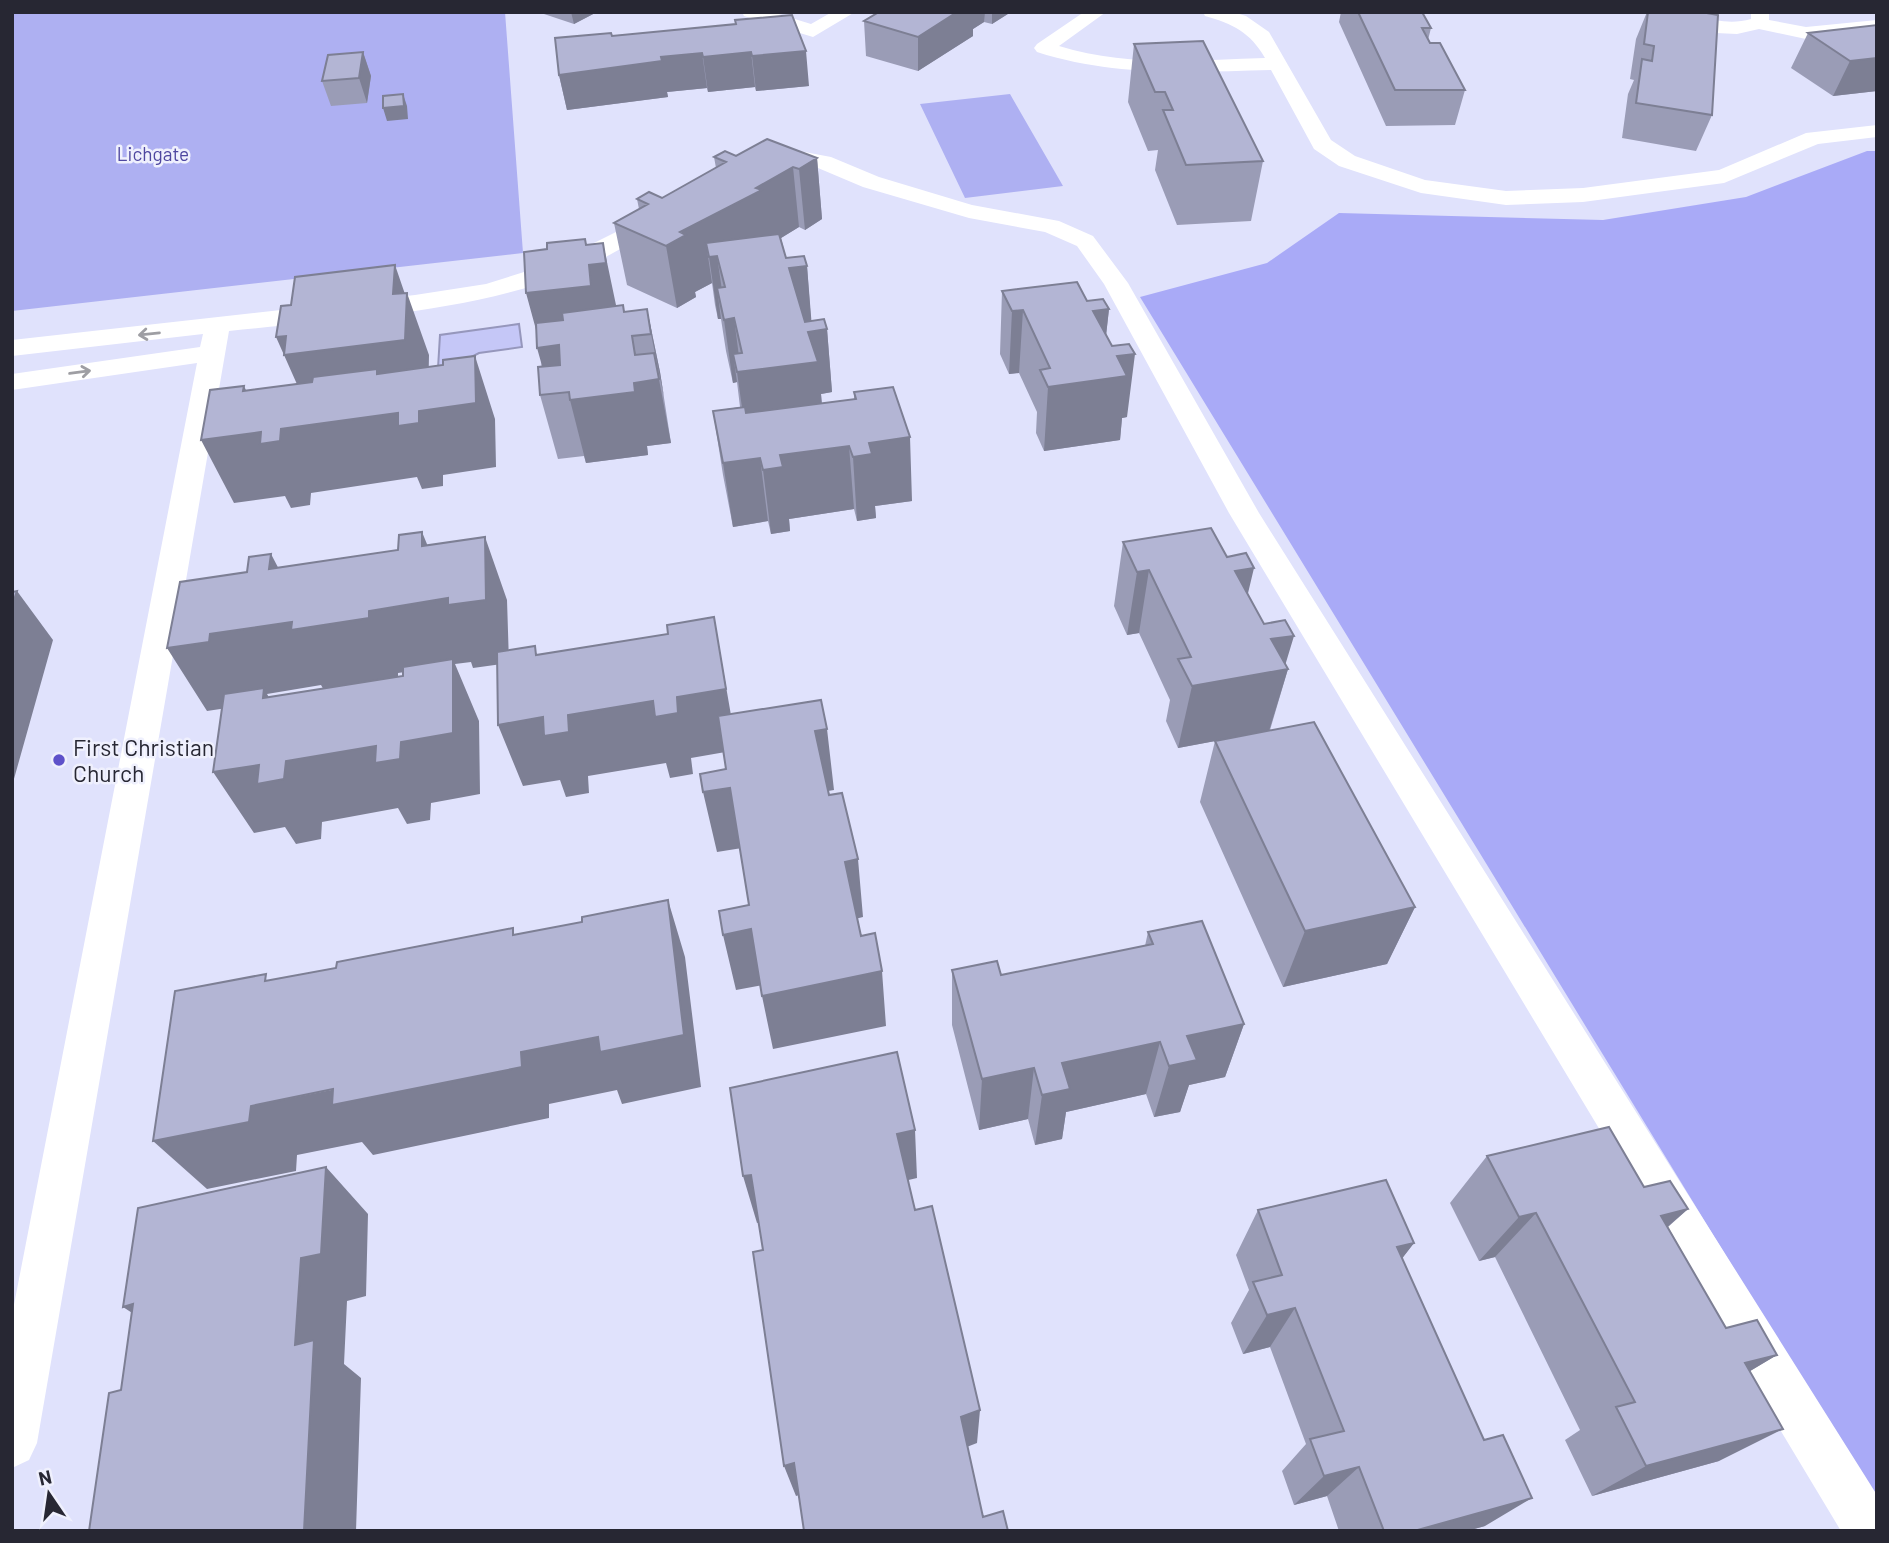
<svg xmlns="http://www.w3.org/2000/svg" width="1889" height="1543" font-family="Barlow,sans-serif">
  <rect width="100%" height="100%" fill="#e0e2fc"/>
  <path fill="#aeb0f2" d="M12,12H505L523,253L12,311Z
    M1010,94L1063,186L965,198L920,104Z"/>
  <path fill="#a9aaf7" d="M1867,151H1877V1503L1140,297L1267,263L1339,213L1603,220L1746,197Z"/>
  <path fill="#c5c7f7" stroke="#9697bc" stroke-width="2" d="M519,324L522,347L479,353L456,365L438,368L440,335Z"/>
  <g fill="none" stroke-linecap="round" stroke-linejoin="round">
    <path fill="#fff" fill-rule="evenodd" d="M742,12H772L811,24L832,12H855L813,37L744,16Z
      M1084,12H1106L1059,46C1126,67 1196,60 1265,58C1250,32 1233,24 1205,16L1203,12H1233L1246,16L1269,32L1331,140L1355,156L1425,180L1506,191L1583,188L1719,170L1806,133L1877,125V137L1818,144L1724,183L1583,202L1506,205L1421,193L1339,166L1314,149L1271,70C1191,72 1115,77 1037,52L1034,48L1037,44Z
      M1667,12C1696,12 1721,28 1751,19V12H1769V20L1806,27L1877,20V32L1806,39L1759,29L1737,34L1716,33L1688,26Z
      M794,150L831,157L879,177L972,205L1059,221L1093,236L1128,283L1259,513L1877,1495V1531H1841L1229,513L1104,284L1077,246L1045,232L969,218L863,187L818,168L794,164L770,168L759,161L762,156Z
      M658,211L666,213L670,218L666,223C635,239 604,261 571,273C463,314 343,319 229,331L37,1443L29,1460L12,1468V1315L197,363L12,390V374L200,347L203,334L12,356V340L415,295L486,284L556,262Z"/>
  </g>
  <path fill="#9a9cb6" d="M538,12H597L574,24Z
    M879,12H1011L992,24L984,22L973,29V36L918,71L866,56L864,21Z
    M1341,12H1422L1431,28L1428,40L1430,43L1465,90L1455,125L1386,126L1339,22Z
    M1647,12H1701L1712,115L1696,151L1622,138L1628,94L1634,80L1630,79L1636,39Z
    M735,20L809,86L756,91L755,87L708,92L707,88L667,92L668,97L567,110L559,75L612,36L736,24Z
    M1877,25V91L1833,96L1791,68L1808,33Z
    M1134,44L1263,161L1251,221L1177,225L1155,170L1158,150L1148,151L1128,102Z
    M363,52L371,76L367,103L331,106L322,81Z
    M736,156L817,158L822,219L805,230L799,227L781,238L786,258L807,266L811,321L827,329L832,392L821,394L822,403L854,399V392L912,501L875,506L876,518L857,521L854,509L789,519L790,531L771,534L768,521L733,527L723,475L713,411L740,407L737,382L733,383L726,351L721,319H718L715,305L712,283L695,292L696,297L677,308L627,285L614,223L639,209L637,199L662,198L716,168L714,157Z
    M585,239L586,245L616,306L624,312L647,309L660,372L671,443L647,446L648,455L586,463L584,456L558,459L540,395L547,249Z
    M1002,291L1087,301L1109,309L1106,335L1127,417L1122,418L1120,440L1044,451L1036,433L1037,412L1019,373L1009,374L1000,354Z
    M1123,542L1248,595L1288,669L1270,730L1415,907L1387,964L1283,987L1200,802L1215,741L1178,748L1166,721L1170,700L1139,633L1127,635L1114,606Z
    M1148,932L1244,1024L1225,1077L1189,1085L1180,1112L1154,1117L1146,1094L1066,1112L1062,1139L1035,1145L1028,1119L979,1130L952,1025V970L1001,975L1145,946Z
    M1487,1156L1644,1187L1688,1209L1668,1227L1726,1328L1777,1355L1750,1371L1719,1461L1592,1496L1565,1440L1580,1430L1495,1257L1479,1261L1450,1203Z
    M1258,1210L1414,1243L1402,1258L1485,1526L1467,1531H1339L1327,1496L1294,1505L1282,1471L1306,1444L1270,1347L1243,1354L1231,1323L1249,1290L1236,1255Z"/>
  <path fill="#7d7f94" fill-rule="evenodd" d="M571,12H597L574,24Z
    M957,12H985L984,22L973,29V36L918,71V37Z
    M992,12H1011L992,24Z
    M806,51L809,86L756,91L752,56Z
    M363,52L371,76L367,103L359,78Z
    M751,52L755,87L708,92L703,57Z
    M702,53L707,88L667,92L668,97L567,110L559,75L661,57Z
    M1877,58V91L1833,96L1850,61Z
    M403,94L407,106L408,119L387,121L383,108Z
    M817,158L822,219L805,230L799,169Z
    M793,167L799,227L768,246L717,256L726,318L717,288L721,319H718L709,257L706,243L712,283L695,292L696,297L677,308L666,246L680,232Z
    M585,239L591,264L603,243L616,305L619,325L634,383L635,355L632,336L641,382L654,353L671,443L647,446L648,455L586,463L570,400L569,392L550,394L537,348H541L526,293Z
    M395,265L407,300V293L429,355L428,403L392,408L394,414L398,413L402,425L419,423V411L476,403L475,356L495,419L496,467L443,475V486L422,489L417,477L311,493L310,505L291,508L285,496L234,503L201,440L261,432L266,443H268L243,391L244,386L271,442L280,441L281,429L392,414L390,408L312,418L276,337L286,336L294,354L405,340V329L393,294Z
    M807,266L812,328L795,330L789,268Z
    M647,309L660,372L664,397L651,334Z
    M1109,309L1102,372L1093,311Z
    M1023,310L1019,373L1009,374L1012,311Z
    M734,318L741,372L808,332L827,329L832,392L821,394L823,425L746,436L737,372L733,354L737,382L733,383L724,320Z
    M1135,354L1127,417L1122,418L1120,440L1044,451L1048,387L1117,356Z
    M910,437L912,501L875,506L876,518L857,521L853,457L869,443Z
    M849,446L854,509L789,519L790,531L771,534L763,470L780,455Z
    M760,458L768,521L733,527L723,463Z
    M422,532L448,595L485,537L507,600L509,663L473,668L471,662L455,664L479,721L480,794L431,803L430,820L407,824L398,808L322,822L321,839L296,844L285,827L254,833L213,772L247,705L207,711L167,648L210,634L269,569L271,554L304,617L369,611L422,546ZM453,665L401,742L300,750L267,694L321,685L325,692L398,680V673Z
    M1254,568L1239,631L1235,571Z
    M1149,570L1139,633L1127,635L1137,572Z
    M17,591L53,640L12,786V606Z
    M714,617L737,750L691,758L693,774L670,778L666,763L588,776L589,793L566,797L560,780L523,786L498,725L543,717L568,715L677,697Z
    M1294,636L1284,669H1288L1269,731L1178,748L1192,686L1271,639Z
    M827,729L834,790L822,792L815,731Z
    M730,788L742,848L717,852L703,792Z
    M858,859L863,917L851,920L845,862Z
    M668,900L685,957L701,1087L622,1104L617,1090L549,1104V1118L373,1155L362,1142L297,1155L296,1171L207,1189L153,1141L251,1106L521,1052Z
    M1415,907L1387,964L1283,987L1305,931Z
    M751,929L763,985L736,990L723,935Z
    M882,971L886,1026L773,1049L762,996Z
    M1244,1024L1225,1077L1189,1085L1180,1112L1154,1117L1169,1066L1187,1036Z
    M1160,1042L1146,1094L1066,1112L1062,1139L1035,1145L1042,1095L1062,1063Z
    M1034,1068L1028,1119L979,1130L982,1079Z
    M915,1130L917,1178L900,1182L897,1134Z
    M326,1167L368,1214L366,1296L347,1301L344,1364L361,1378L356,1531H304L295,1345L301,1258Z
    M751,1175L765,1221L757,1223L743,1176Z
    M1688,1209L1636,1254L1661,1216Z
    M1536,1213L1495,1257L1479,1261L1519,1217Z
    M1414,1243L1381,1286L1397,1247Z
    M133,1304L183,1346L123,1307Z
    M1295,1308L1270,1347L1243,1354L1267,1315Z
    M1777,1355L1715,1392L1745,1363Z
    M980,1410L977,1443L959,1450L961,1417Z
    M1783,1429L1719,1461L1592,1496L1646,1466Z
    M794,1463L806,1493L796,1496L784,1466Z
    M1359,1467L1327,1496L1294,1505L1324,1476Z
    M1532,1498L1485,1526L1467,1531H1414Z"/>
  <path fill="#b3b5d4" stroke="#7d7f94" stroke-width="2" d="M879,12H957L918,37L864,21Z
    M1358,12H1422L1431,28H1422L1430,43H1440L1465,90H1395Z
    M1648,12H1701L1718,15L1712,115L1636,103L1642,59L1652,61L1654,46L1644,44Z
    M792,15L806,51L752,56L751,52L703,57L702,53L661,57L662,61L559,75L555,38L611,33L612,36L736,24L735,20Z
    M1877,25V58L1850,61L1808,33Z
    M1203,41L1263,161L1186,165L1163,110H1173L1165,92H1155L1134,44Z
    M363,52L359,78L322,81L328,55Z
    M403,94L404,106L383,108V96Z
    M767,139L817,158L799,169L793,167L756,188L762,190L680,232L686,235L666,246L614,223L648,204L637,199L649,192L662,198L726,162L714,157L725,151L736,156Z
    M779,234L786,258L804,256L807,266L789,268L805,322L824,319L827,329L808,332L818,362L737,372L733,354L742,353L734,318L724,320L717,288L725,287L717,256L709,257L706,243Z
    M585,239L586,245L603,243L606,263L589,265L591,286L526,293L524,252L547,249V243Z
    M395,265L393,294L407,293L405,340L284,355L286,336L276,337L281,306L291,305L295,277Z
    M1077,282L1087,301L1103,299L1109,309L1093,311L1112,346L1129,344L1135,354L1117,356L1127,376L1048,387L1040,370L1050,368L1023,310L1012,311L1002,291Z
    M623,305L624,312L647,309L651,334L632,336L635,355L654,353L659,379L634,383L635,392L570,400L569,392L540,395L538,367L560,365L559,345L537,348L536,323L563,320L562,313Z
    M475,356L476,403L419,411V423L398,426V413L281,429L280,441L260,444L261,432L201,440L210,390L244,386L243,391L312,382L313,377L377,369V374L443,365V360Z
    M893,387L910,437L869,443L872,454L853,457L849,446L780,455L783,467L763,470L760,458L723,463L713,411L745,407L746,413L856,399L854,392Z
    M1211,528L1227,557L1246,553L1254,568L1235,571L1264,624L1285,620L1294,636L1271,639L1288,669L1192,686L1178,659L1191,657L1149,570L1137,572L1123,542Z
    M422,532V546L485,537L486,600L448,605V598L369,611V618L291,630L292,622L210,634L209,642L167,648L180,582L247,572L249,557L271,554L269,569L398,550L399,535Z
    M17,591L12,606V592Z
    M714,617L726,689L677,697L678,713L655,717L653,701L568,715L569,732L544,736L543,717L498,725L497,652L535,646L536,655L668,634L667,625Z
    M453,659V733L401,742L400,759L375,763L376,746L286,761L284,779L257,784L259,765L213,772L224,694L264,688L263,698L403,676V667Z
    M821,700L827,729L815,731L829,795L842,793L858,859L845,862L861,936L875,933L882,971L762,996L751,929L723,935L719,911L749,905L730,788L703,792L700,774L726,769L718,716Z
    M1314,722L1415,907L1305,931L1215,741Z
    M668,900L684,1035L600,1052L598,1037L521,1052L522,1067L332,1105L333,1089L251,1106L249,1122L153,1141L175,991L266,974L265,981L336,968L337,962L513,928V935L582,922V917Z
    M1202,921L1244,1024L1187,1036L1197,1060L1169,1066L1160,1042L1062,1063L1070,1089L1042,1095L1034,1068L982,1079L952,970L997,961L1001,975L1153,944L1148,932Z
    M897,1052L915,1130L897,1134L915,1210L932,1206L980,1410L961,1417L983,1517L1003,1511L1008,1531H804L794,1463L784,1466L753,1252L763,1250L751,1175L743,1176L730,1088Z
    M1609,1127L1644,1187L1670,1181L1688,1209L1661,1216L1726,1328L1757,1320L1777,1355L1745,1363L1783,1429L1646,1466L1616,1407L1635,1402L1536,1213L1519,1217L1487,1156Z
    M326,1167L321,1254L301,1258L295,1345L314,1340L304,1531H89L109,1393L121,1390L133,1304L123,1307L138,1208Z
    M1386,1180L1414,1243L1397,1247L1484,1440L1503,1435L1532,1498L1414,1531H1384L1359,1467L1324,1476L1310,1439L1344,1431L1295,1308L1267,1315L1253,1282L1282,1275L1258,1210Z"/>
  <defs><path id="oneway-shaft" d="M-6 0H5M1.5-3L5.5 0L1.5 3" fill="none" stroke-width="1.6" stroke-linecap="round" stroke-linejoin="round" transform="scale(1.75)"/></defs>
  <g stroke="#9e9ea3">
    <use href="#oneway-shaft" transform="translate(149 334) rotate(174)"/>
    <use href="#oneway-shaft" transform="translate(80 372) rotate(-8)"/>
  </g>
  <circle fill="#5e51ca" stroke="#eff0fd" stroke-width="2.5" cx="59" cy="760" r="7"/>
  <g text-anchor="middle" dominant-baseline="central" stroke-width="5" stroke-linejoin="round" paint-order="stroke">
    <g font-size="19" fill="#4e47a0" stroke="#eff0fd">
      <text x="153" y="153">Lichgate</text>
    </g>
    <g font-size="23" fill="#272733" stroke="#eff0fd" text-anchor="start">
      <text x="73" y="747">First Christian<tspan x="73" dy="26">Church</tspan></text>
    </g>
  </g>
  <rect width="1889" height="1543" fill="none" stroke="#272733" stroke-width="28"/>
  <g transform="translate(49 1494) rotate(347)" stroke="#eff0fd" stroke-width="5" paint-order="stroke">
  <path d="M0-5L12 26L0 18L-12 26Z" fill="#272733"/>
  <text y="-10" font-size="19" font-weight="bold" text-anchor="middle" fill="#272733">N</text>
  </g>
</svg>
